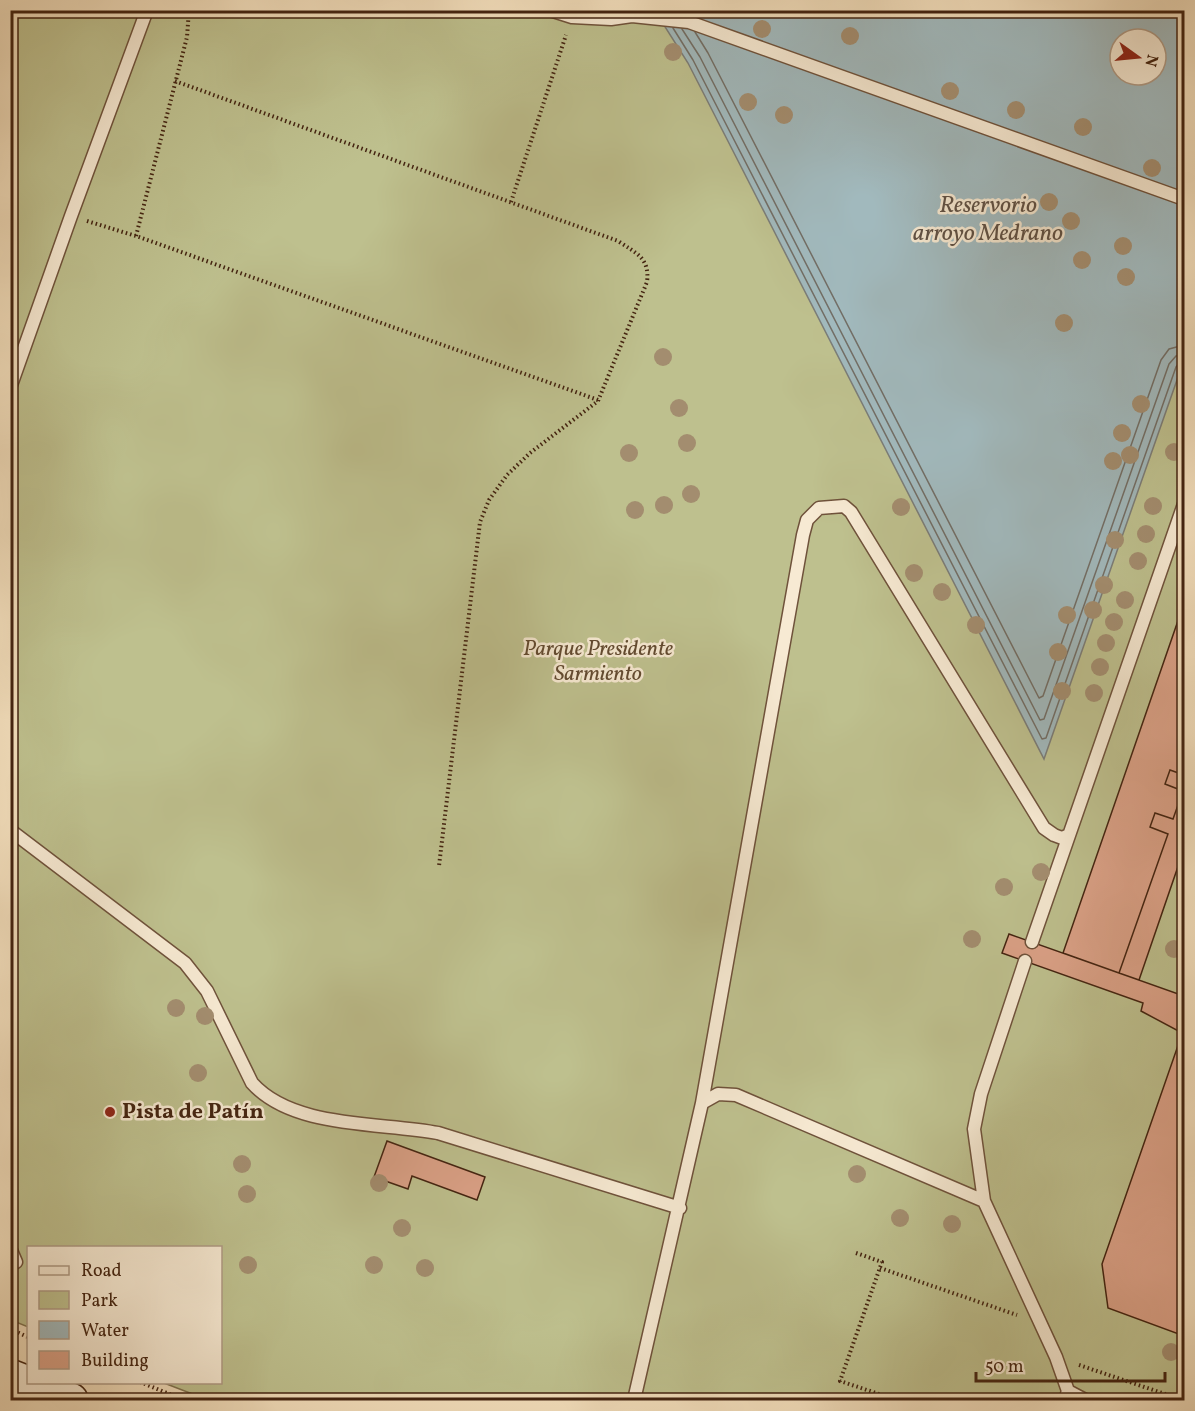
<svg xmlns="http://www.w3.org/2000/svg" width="1195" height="1411" font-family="Vollkorn,serif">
  <rect width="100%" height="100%" fill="#f2debc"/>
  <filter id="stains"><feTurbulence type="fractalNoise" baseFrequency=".00333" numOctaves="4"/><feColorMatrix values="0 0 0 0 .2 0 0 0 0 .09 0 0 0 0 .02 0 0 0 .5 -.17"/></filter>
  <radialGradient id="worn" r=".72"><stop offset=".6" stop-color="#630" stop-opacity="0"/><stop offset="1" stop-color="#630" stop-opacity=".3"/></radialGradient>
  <path fill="#bec08e" stroke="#80724f" stroke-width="1.5" fill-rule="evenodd" d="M10,11H1184V1400H208L164,1383L220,1382V1248H28V1327L11,1320ZM1120,39H1156V75H1120Z"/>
  <path fill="#a1b9bd" stroke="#7b7d78" stroke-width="1.5" fill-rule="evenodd" d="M655,11H1184V360L1044,759L688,63ZM1120,39H1156V75H1120Z"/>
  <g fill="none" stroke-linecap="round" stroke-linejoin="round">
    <path stroke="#726e66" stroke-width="1.5" d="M673,28L693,60L1042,739L1046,738L1176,367L1179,363L1184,362
      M682,29L700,57L1040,720L1044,719L1169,364L1176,356L1184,354
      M695,32L708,53L1039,698L1043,696L1161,360L1169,349L1184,345"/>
  </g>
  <path fill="#dba187" stroke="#432310" stroke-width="1.5" d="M1181,612L1184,613V775L1170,770L1165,784L1183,791L1173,819L1155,813L1150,827L1168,834L1119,973L1063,953Z
    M1170,770L1184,775V849L1139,980L1119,973L1168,834L1150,827L1155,813L1173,819L1183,791L1165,784Z
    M1009,934L1184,996V1034L1141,1011L1143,1003L1002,953Z
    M1182,1034H1184V1336L1108,1308L1102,1264Z
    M387,1141L485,1177L477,1200L412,1176L408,1189L374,1177Z"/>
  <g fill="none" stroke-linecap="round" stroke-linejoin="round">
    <g stroke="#6f523b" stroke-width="15">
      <path id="lane" d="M550,10L572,17L611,19L632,16L689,22L1184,199
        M10,388L71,216L147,10
        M10,830L185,963L207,991L252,1083C293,1129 381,1122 438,1133L680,1208
        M1032,942L1184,504
        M1025,961L981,1094L974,1129L984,1201L1056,1357L1068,1391L1065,1400
        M702,1103L803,535L807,520L819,508L844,506L851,512L1044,828L1054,835L1062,838L1069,835
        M10,1248L16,1262
        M1068,1391L1085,1400
        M634,1400L702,1103L718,1094L736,1095L984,1201"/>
    </g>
    <g stroke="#432310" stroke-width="36">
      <path id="secondary" d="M10,1376L71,1400"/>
    </g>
    <path stroke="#432310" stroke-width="4" stroke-dasharray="1.5 3" stroke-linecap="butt" d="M175,81L618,241C636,253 650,258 647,282L598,401L530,453L507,475L489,500L480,522L439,866
      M511,202L566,35
      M87,221L136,236L598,400
      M136,236L187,37L189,10
      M856,1253L882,1262L840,1381L897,1400
      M880,1268L1017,1315
      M10,1329L28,1337
      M1079,1365L1183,1400
      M140,1382L184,1400"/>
    <use href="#lane" stroke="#f7ead3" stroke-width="12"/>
    <use href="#secondary" stroke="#f7ead3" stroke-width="33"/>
  </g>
  <g fill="#a38d6f">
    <circle cx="762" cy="29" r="9"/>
    <circle cx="850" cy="36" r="9"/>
    <circle cx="673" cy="52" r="9"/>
    <circle cx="950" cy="91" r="9"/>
    <circle cx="748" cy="102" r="9"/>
    <circle cx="1016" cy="110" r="9"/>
    <circle cx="784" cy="115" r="9"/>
    <circle cx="1083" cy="127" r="9"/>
    <circle cx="1152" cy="168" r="9"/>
    <circle cx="1049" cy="202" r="9"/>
    <circle cx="1071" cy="221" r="9"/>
    <circle cx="1123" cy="246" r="9"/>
    <circle cx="1082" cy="260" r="9"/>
    <circle cx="1126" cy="277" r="9"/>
    <circle cx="1064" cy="323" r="9"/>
    <circle cx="663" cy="357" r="9"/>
    <circle cx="1141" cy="404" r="9"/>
    <circle cx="679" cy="408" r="9"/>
    <circle cx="1122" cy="433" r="9"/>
    <circle cx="687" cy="443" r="9"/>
    <circle cx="1174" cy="452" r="9"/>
    <circle cx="629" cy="453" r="9"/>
    <circle cx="1130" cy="455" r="9"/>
    <circle cx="1113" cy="461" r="9"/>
    <circle cx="691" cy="494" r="9"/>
    <circle cx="664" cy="505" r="9"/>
    <circle cx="1153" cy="506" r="9"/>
    <circle cx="901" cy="507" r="9"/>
    <circle cx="635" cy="510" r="9"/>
    <circle cx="1146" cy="534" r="9"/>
    <circle cx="1115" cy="540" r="9"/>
    <circle cx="1138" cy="561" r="9"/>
    <circle cx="914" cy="573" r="9"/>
    <circle cx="1104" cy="585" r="9"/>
    <circle cx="942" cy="592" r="9"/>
    <circle cx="1125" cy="600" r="9"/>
    <circle cx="1093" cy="610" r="9"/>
    <circle cx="1067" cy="615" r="9"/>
    <circle cx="1114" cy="622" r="9"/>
    <circle cx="976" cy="625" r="9"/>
    <circle cx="1106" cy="643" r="9"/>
    <circle cx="1058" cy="652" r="9"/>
    <circle cx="1100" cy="667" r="9"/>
    <circle cx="1062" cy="691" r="9"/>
    <circle cx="1094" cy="693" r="9"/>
    <circle cx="1041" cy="872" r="9"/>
    <circle cx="1004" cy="887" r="9"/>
    <circle cx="972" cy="939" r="9"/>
    <circle cx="1174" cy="949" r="9"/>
    <circle cx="176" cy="1008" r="9"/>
    <circle cx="205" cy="1016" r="9"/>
    <circle cx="198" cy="1073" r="9"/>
    <circle cx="242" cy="1164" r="9"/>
    <circle cx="857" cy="1174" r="9"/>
    <circle cx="379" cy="1183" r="9"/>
    <circle cx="247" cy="1194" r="9"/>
    <circle cx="900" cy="1218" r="9"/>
    <circle cx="952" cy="1224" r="9"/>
    <circle cx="402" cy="1228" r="9"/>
    <circle cx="248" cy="1265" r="9"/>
    <circle cx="374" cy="1265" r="9"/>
    <circle cx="425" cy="1268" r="9"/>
    <circle cx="1171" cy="1352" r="9"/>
  </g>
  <circle fill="#8f2418" stroke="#f7ead3" stroke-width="2" cx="110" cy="1112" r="6"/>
  <g text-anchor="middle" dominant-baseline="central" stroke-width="5" stroke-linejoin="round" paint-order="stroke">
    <g font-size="22" font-style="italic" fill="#624a30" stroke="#f7ead3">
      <text x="598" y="649">Parque Presidente<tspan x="598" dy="25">Sarmiento</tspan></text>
    </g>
    <g font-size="22" font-weight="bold" fill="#432310" stroke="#f7ead3" text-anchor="start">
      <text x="122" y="1112">Pista de Patín</text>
    </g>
    <g font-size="24" font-style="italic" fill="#5f5044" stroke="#f7ead3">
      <text x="988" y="206">Reservorio<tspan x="988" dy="28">arroyo Medrano</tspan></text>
    </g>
  </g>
  <rect width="1195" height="1411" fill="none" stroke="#f2debc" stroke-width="36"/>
  <rect x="12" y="12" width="1171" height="1387" fill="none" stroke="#432310" stroke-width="3"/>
  <rect x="18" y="18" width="1159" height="1375" fill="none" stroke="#432310" stroke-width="1.5"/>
  <rect x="27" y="1246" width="195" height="138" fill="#f7ead3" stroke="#af9a85" stroke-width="1.5"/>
  <rect x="39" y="1266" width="30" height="9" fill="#f7ead3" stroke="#af9a85" stroke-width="1.5"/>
  <text x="81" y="1276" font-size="18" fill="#432310">Road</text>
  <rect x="39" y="1291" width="30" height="18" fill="#bec08e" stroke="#af9a85" stroke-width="1.5"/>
  <text x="81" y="1306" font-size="18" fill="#432310">Park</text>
  <rect x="39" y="1321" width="30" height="18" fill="#a1b9bd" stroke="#af9a85" stroke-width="1.5"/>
  <text x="81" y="1336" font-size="18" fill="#432310">Water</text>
  <rect x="39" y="1351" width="30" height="18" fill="#dba187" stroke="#af9a85" stroke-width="1.5"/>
  <text x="81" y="1366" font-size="18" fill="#432310">Building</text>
  <g transform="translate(1138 57) rotate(105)"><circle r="28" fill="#f7ead3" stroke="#af9a85" stroke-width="1.5"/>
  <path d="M0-4.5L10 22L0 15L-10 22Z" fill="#8f2418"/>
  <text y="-9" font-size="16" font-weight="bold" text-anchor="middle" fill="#432310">N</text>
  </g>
  <path d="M976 1372v9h189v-9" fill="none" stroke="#432310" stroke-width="3"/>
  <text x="985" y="1372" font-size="18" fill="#432310" stroke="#f7ead3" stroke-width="4.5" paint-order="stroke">50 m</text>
  <rect width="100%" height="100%" filter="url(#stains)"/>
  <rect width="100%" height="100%" fill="url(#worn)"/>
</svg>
